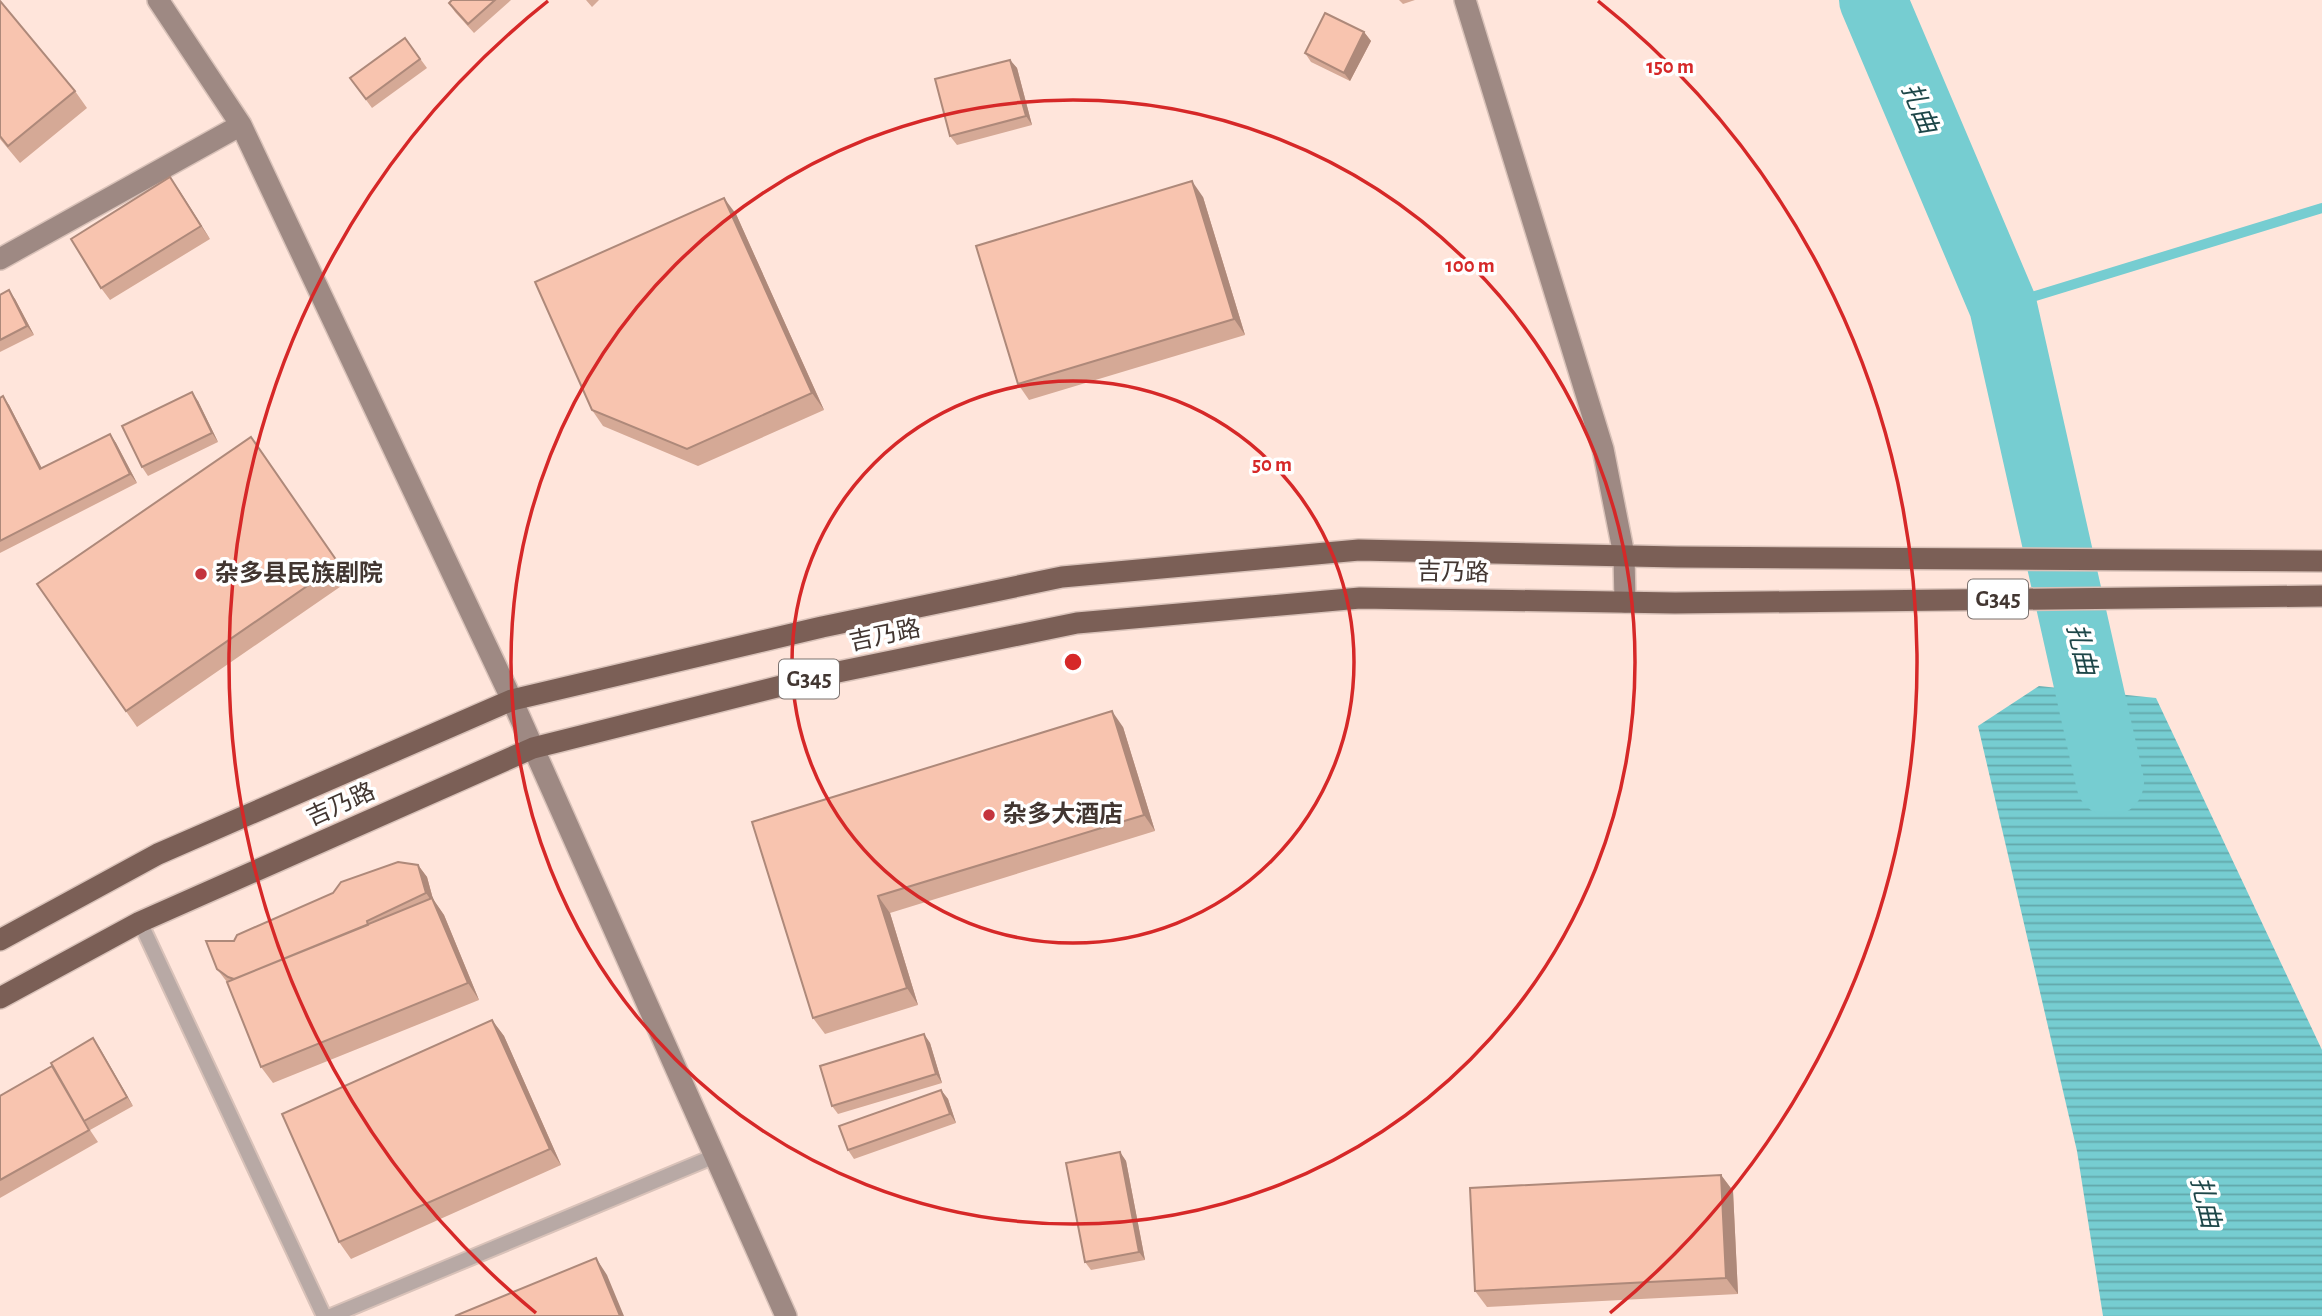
<svg xmlns="http://www.w3.org/2000/svg" width="2322" height="1316" font-family="'Alegreya Sans','Noto Sans SC',sans-serif">
  <defs>
    <pattern id="water-rules" width="6" height="5" patternUnits="userSpaceOnUse" patternTransform="scale(1.75)"><rect width="6" height="5" fill="#76cdd1"/><path d="M0 2.5h6" fill="none" stroke="#62a7aa"/></pattern>
  </defs>
  <rect width="100%" height="100%" fill="#ffe5db"/>
  <path fill="url(#water-rules)" d="M2039,686L2156,698L2322,1050V1316H2103L2077,1151L1978,726Z"/>
  <g fill="none" stroke-linecap="round" stroke-linejoin="round">
    <path stroke="#76cdd1" stroke-width="10" d="M2003,306L2322,208"/>
    <path stroke="#76cdd1" stroke-width="68" d="M1873,0L2003,306L2110,782"/>
    <g stroke="#d9c2b9" stroke-width="18">
      <path id="lane" d="M140,922L324,1316
        M331,1316L715,1156"/>
    </g>
    <g stroke="#d9c2b9" stroke-width="24">
      <path id="secondary" d="M158,0L241,125L512,700L786,1316
        M1465,0L1603,449L1624,555L1625,602
        M0,259L241,125"/>
    </g>
    <g stroke="#d9c2b9" stroke-width="24">
      <path id="highway" d="M0,940L158,854L512,700L822,627L1062,577L1359,550L1677,557L2322,561
        M0,998L140,922L533,748L833,673L1077,623L1360,598L1675,603L2322,596"/>
    </g>
    <use href="#lane" stroke="#b8a9a5" stroke-width="14"/>
    <use href="#secondary" stroke="#9e8983" stroke-width="21"/>
    <use href="#highway" stroke="#7b5f56" stroke-width="21"/>
  </g>
  <path fill="#d5a996" d="M452,0H511L474,33L455,12L449,3Z
    M586,0H599L592,7Z
    M1399,0H1415L1403,4Z
    M0,1L75,91L87,108L20,163L0,139Z
    M1364,32L1371,41L1350,81L1311,62L1305,53Z
    M405,38L427,68L372,108L350,78Z
    M1010,60L1017,68L1032,125L957,145L950,136Z
    M179,190L210,239L110,300L101,288Z
    M1203,197L1245,335L1029,400L1018,384Z
    M736,214L824,410L698,466L603,426L592,410Z
    M0,295L15,299L34,335L0,352Z
    M0,398L9,405L42,469L110,434L116,443L137,483L0,553Z
    M198,401L218,442L148,476L142,467Z
    M251,437L350,580L137,727L37,584Z
    M1123,727L1155,831L890,913L918,1005L825,1034L813,1018L752,822Z
    M418,865L427,877L433,899L444,915L479,1000L273,1083L261,1067L227,982L217,969L234,941Z
    M492,1020L504,1036L561,1165L351,1259L339,1242Z
    M924,1034L930,1043L942,1083L838,1114L832,1106Z
    M99,1047L133,1106L90,1130L98,1142L0,1198V1096Z
    M941,1090L948,1099L956,1123L854,1159L848,1150Z
    M1120,1152L1126,1161L1145,1260L1091,1270L1085,1262Z
    M1721,1175L1733,1191L1738,1294L1487,1307L1475,1291Z"/>
  <path fill="#ae897a" d="M1364,32L1371,41L1350,81L1344,73Z
    M1010,60L1017,68L1032,125L1026,116Z
    M170,177L179,190L210,239L201,226Z
    M1192,181L1203,197L1245,335L1234,319Z
    M724,198L736,214L824,410L812,393Z
    M9,290L15,299L34,335L27,326Z
    M192,392L198,401L218,442L212,433Z
    M3,396L9,405L47,478L40,469Z
    M110,434L116,443L137,483L130,474Z
    M1112,711L1123,727L1155,831L1144,815Z
    M418,865L427,877L433,899L444,915L479,1000L468,983L435,906L426,893Z
    M878,896L890,913L918,1005L907,988Z
    M492,1020L504,1036L561,1165L550,1149Z
    M924,1034L930,1043L942,1083L936,1074Z
    M93,1038L99,1047L133,1106L127,1097Z
    M941,1090L948,1099L956,1123L950,1114Z
    M1120,1152L1126,1161L1145,1260L1139,1252Z
    M1721,1175L1733,1191L1738,1294L1726,1278Z
    M596,1258L607,1275L624,1316H620Z"/>
  <path fill="#f8c4af" stroke="#ae897a" stroke-width="2" d="M452,0H495L468,24L449,3Z
    M0,1L75,91L8,146L0,136Z
    M1325,13L1364,32L1344,73L1305,53Z
    M405,38L420,59L366,99L350,78Z
    M1010,60L1026,116L950,136L935,79Z
    M170,177L201,226L101,288L71,239Z
    M1192,181L1234,319L1018,384L976,246Z
    M724,198L812,393L687,449L592,410L535,282Z
    M9,290L27,326L0,340V295Z
    M192,392L212,433L142,467L122,426Z
    M3,396L40,469L110,434L130,474L0,541V398Z
    M251,437L339,564L126,711L37,584Z
    M1112,711L1144,815L878,896L907,988L813,1018L752,822Z
    M398,862L418,865L426,893L367,921L368,925L234,979L228,977L217,969L206,941H234L237,935L333,893L341,882Z
    M432,898L468,983L261,1067L227,982Z
    M492,1020L550,1149L339,1242L282,1114Z
    M924,1034L936,1074L832,1106L820,1066Z
    M93,1038L127,1097L84,1121L51,1063Z
    M52,1066L89,1130L0,1180V1096Z
    M941,1090L950,1114L848,1150L839,1126Z
    M1120,1152L1139,1252L1085,1262L1066,1163Z
    M1721,1175L1726,1278L1475,1291L1470,1188Z
    M596,1258L620,1316H455Z"/>
  <g fill="none" stroke="#d62828" stroke-width="3.5">
    <circle cx="1073" cy="662" r="281"/>
    <circle cx="1073" cy="662" r="562"/>
    <path d="M536 1313A844 844 0 0 1 548 1M1598 1A844 844 0 0 1 1610 1313"/>
  </g>
  <g fill="#c4343d" stroke="#fff" stroke-width="2.5">
    <circle cx="201" cy="574" r="7"/>
    <circle cx="989" cy="815" r="7"/>
  </g>
  <g text-anchor="middle" dominant-baseline="central" stroke-width="7" stroke-linejoin="round" paint-order="stroke">
    <g fill="#fff" stroke="#7b726f" stroke-width="2">
      <rect x="1968" y="579.5" width="60" height="39" rx="5"/>
      <rect x="779" y="659.5" width="60" height="39" rx="5"/>
    </g>
    <g font-size="23" font-weight="bold" fill="#423631">
      <text x="1998" y="599">G345</text>
      <text x="809" y="679">G345</text>
    </g>
    <g font-size="24" fill="#423631" stroke="#fff">
      <text transform="translate(1453 573) rotate(1)">吉乃路</text>
      <text transform="translate(885 636) rotate(-12)">吉乃路</text>
      <text transform="translate(341 805) rotate(-24)">吉乃路</text>
    </g>
    <g font-size="24" font-weight="bold" fill="#423631" stroke="#fff" text-anchor="start">
      <text x="215" y="574">杂多县民族剧院</text>
      <text x="1003" y="815">杂多大酒店</text>
    </g>
    <g font-size="26" font-style="italic" fill="#1d4648" stroke="#fff">
      <text transform="translate(1919 108) rotate(67)">扎曲</text>
      <text transform="translate(2081 649) rotate(77)">扎曲</text>
      <text transform="translate(2205 1202) rotate(77)">扎曲</text>
    </g>
  </g>
  <circle cx="1073" cy="662" r="10" fill="#d62828" stroke="#fff" stroke-width="3.5"/>
  <g font-size="21" text-anchor="middle" font-weight="bold" fill="#d62828" stroke="#fff" stroke-width="7" stroke-linejoin="round" paint-order="stroke">
    <text x="1670" y="73">150 m</text>
    <text x="1470" y="272">100 m</text>
    <text x="1272" y="471">50 m</text>
  </g>
</svg>
